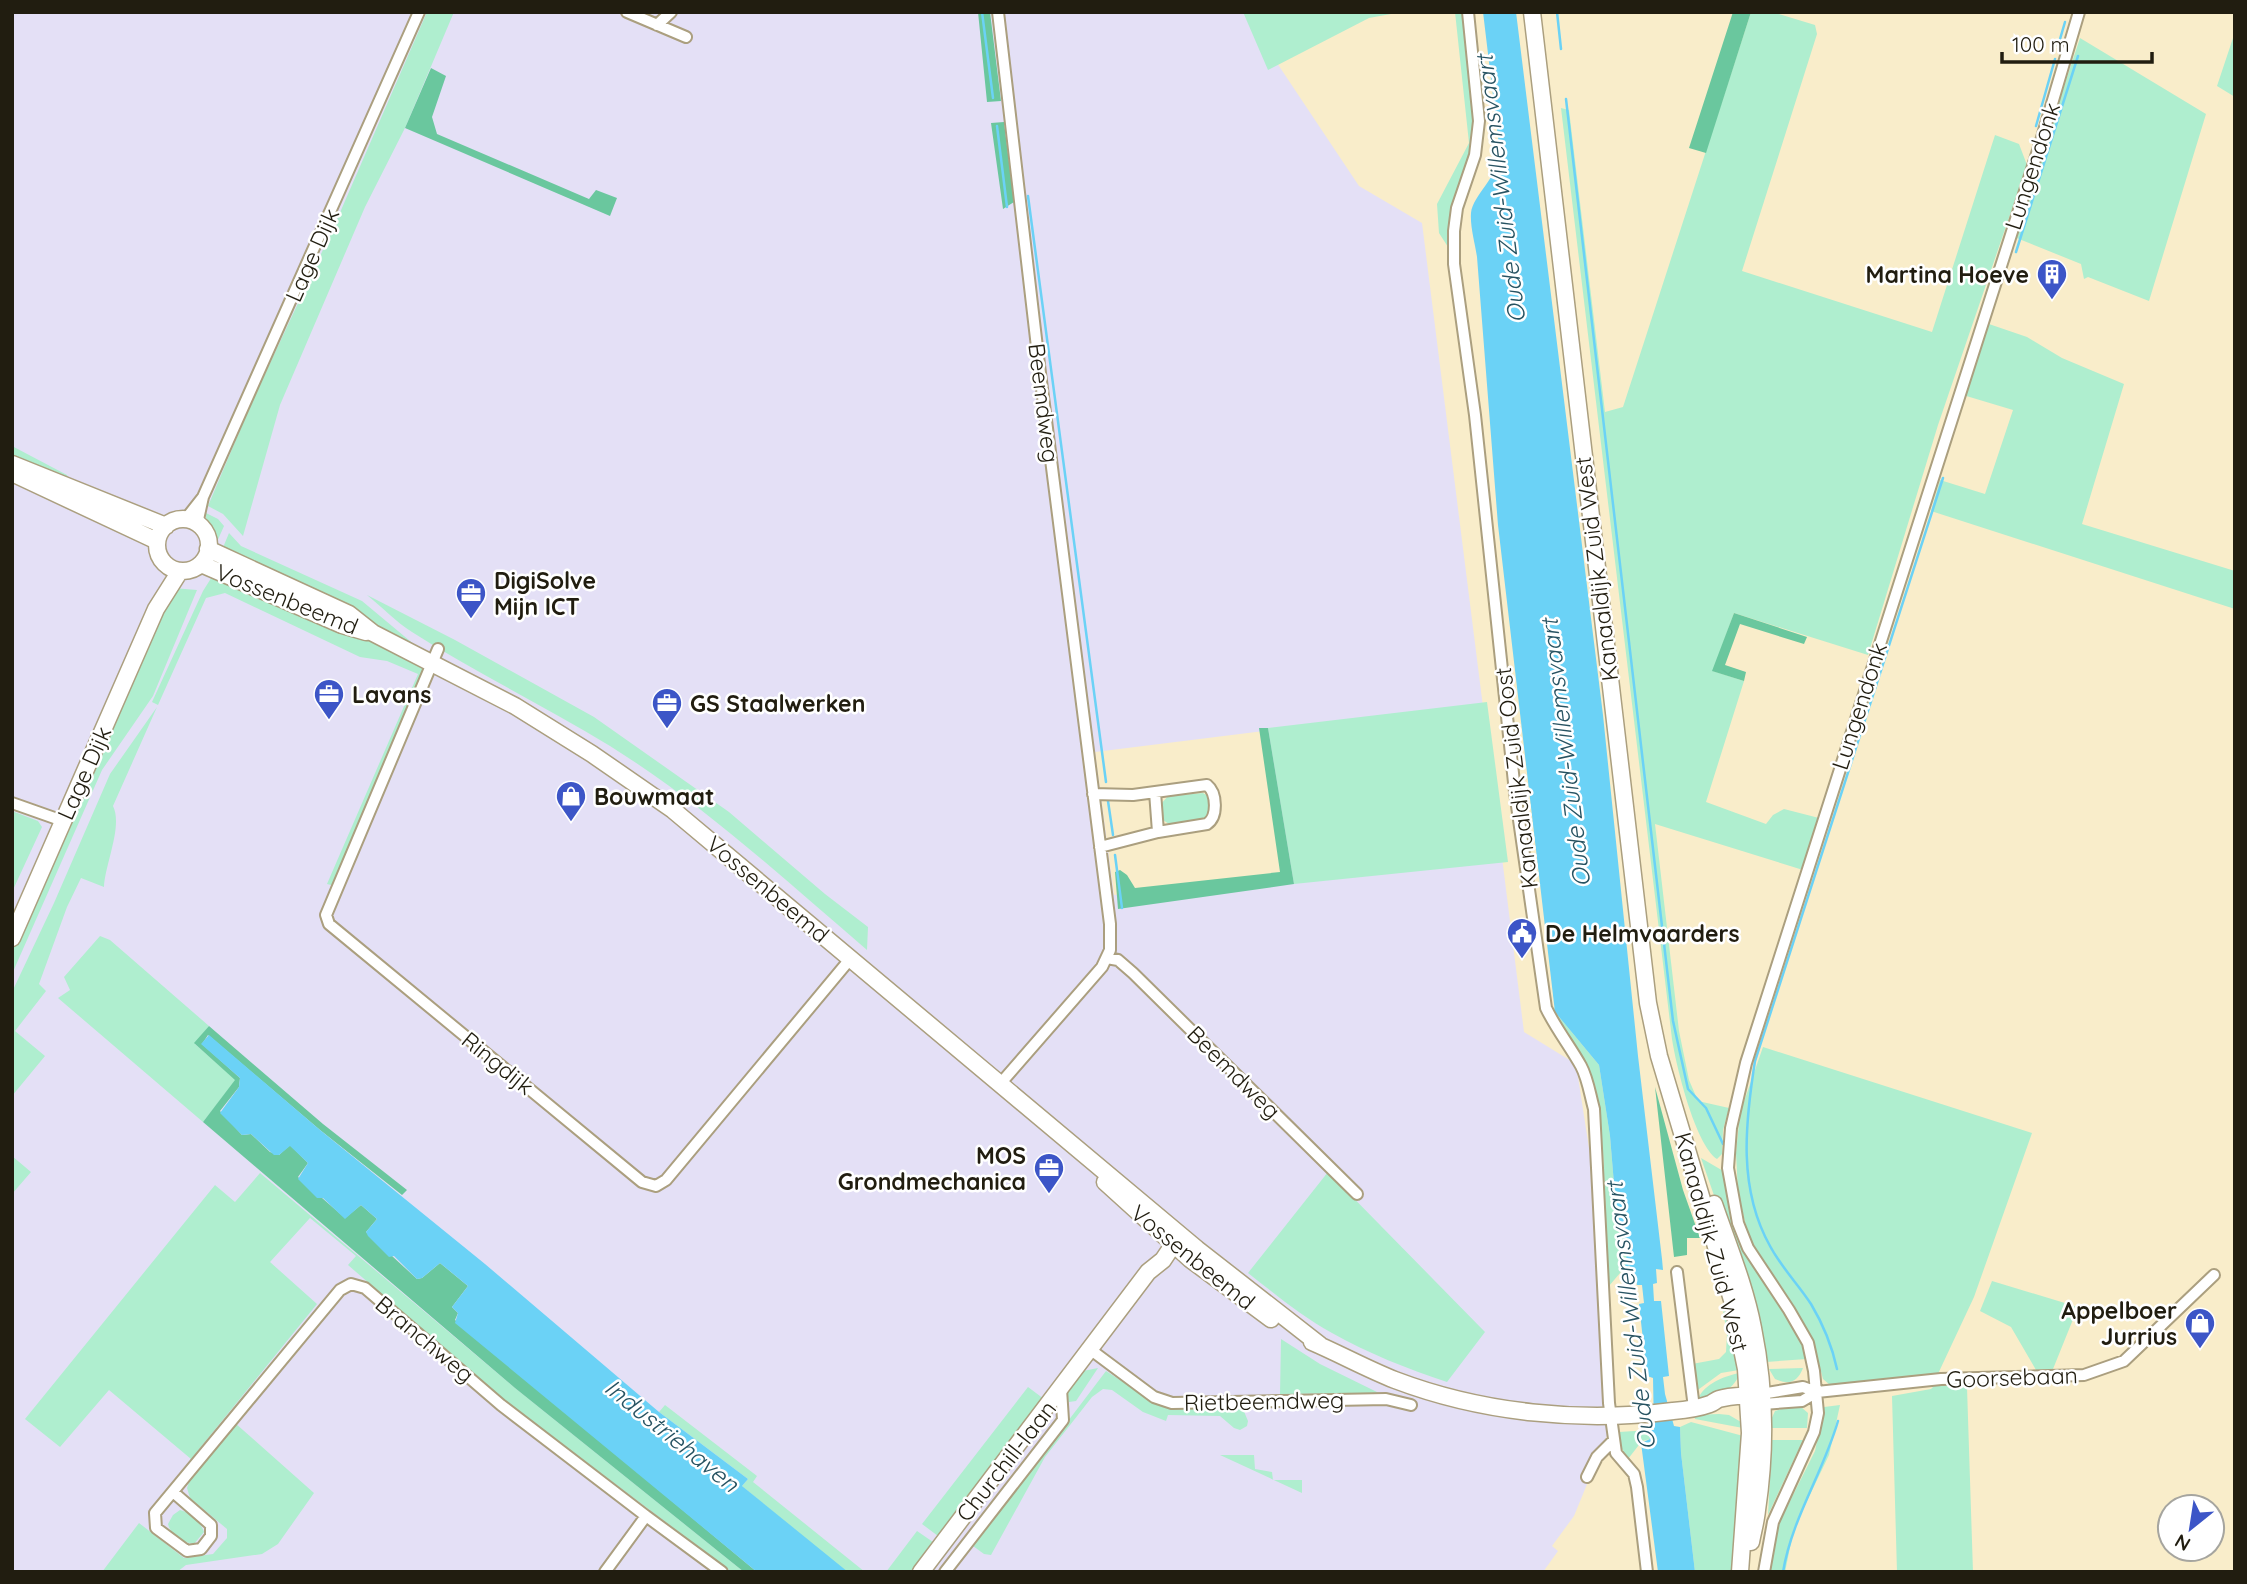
<svg xmlns="http://www.w3.org/2000/svg" width="2247" height="1584" font-family="Quicksand,sans-serif">
  <rect width="100%" height="100%" fill="#f9edca"/>
  <path fill="#e4e0f6" fill-rule="evenodd" d="M12,12H1248L1275,60L1359,186L1422,223L1524,1032L1576,1064L1599,1213L1600,1332L1608,1433L1574,1516L1552,1546L1558,1551L1543,1572H12ZM1264,731L1287,877L1114,895L1095,752Z"/>
  <path fill="#afeecf" d="M427,12H454L405,128L365,207L280,405L243,536L223,514L208,506L251,404L335,224Z
    M1243,12H1402L1369,18L1268,70Z
    M1455,12H1464L1475,111L1472,162L1451,209L1448,247L1439,233L1437,204L1469,143Z
    M1751,12H1772L1815,25L1817,34L1742,271L1932,332L1995,135L2019,144L2027,165L1938,425L1868,655L1734,613L1713,671L1744,681L1706,802L1766,824L1773,815L1784,809L1819,818L1803,870L1655,824L1679,1031L1689,1080L1698,1101L1729,1108L1723,1130L1722,1154L1717,1159C1695,1144 1676,1065 1672,1039L1561,108L1569,110L1605,412L1623,407Z
    M2235,32V97L2217,86Z
    M2080,38L2206,114L2149,301L2088,277L2084,279L2081,264L2014,237Z
    M1986,323L2027,337L2062,358L2124,384L2082,524L2235,571V609L1931,511L1940,480L1985,494L2013,410L1963,395Z
    M12,446L67,475L71,483L12,459Z
    M206,513L218,519L224,526L216,544L206,525Z
    M229,533L241,546L362,601L422,651L379,627L350,608L222,550Z
    M215,572L371,638L426,667L335,886L327,884L418,674L387,661L360,657L225,593L206,598L158,705L152,702L203,591Z
    M173,588L197,590L153,696L102,770L12,974V949Z
    M367,595L455,640L594,717L729,812L825,894L868,927L867,950C784,879 703,804 610,746C545,706 476,673 412,632C396,622 382,607 367,595Z
    M1487,702L1508,862L1294,884L1268,728Z
    M157,707L113,806C123,826 105,864 104,887L81,878L67,907L39,984L46,991L15,1031L45,1056L12,1096V992L54,903L110,774Z
    M1203,793L1211,798L1213,813L1207,819L1169,824L1163,820L1161,804L1168,796Z
    M12,811L38,821L42,827L12,892Z
    M1570,822L1555,1012L1599,1065L1610,1136L1616,1208L1627,1251L1626,1266L1609,1286L1603,1151L1596,1094L1589,1069L1551,1015L1555,1007L1534,826Z
    M100,936L110,940L209,1026L195,1044L236,1080L203,1122L58,998L70,990L64,977Z
    M1763,1047L2032,1133L1974,1297L1937,1376L1840,1386L1830,1385L1823,1379L1813,1341L1753,1246L1746,1226L1738,1193L1736,1153L1740,1113Z
    M12,1156L31,1172L12,1194Z
    M1701,1158L1725,1172L1731,1202L1767,1285L1799,1335L1807,1359L1766,1362L1725,1227Z
    M1328,1172L1485,1332L1447,1382C1408,1369 1367,1353 1332,1333C1301,1316 1275,1294 1248,1273Z
    M260,1173L515,1388L744,1572H732L505,1401L348,1265L356,1256L310,1218L270,1262L317,1304L191,1459L109,1390L60,1447L25,1419L215,1185L235,1202Z
    M1992,1281L2078,1307L2053,1369L2036,1370L2011,1327L1980,1311Z
    M1722,1305L1728,1318L1739,1370L1721,1373L1695,1392L1692,1364L1719,1359L1726,1352L1727,1334Z
    M1281,1339L1320,1364L1379,1393L1280,1394Z
    M1098,1368L1076,1401L1069,1402L1067,1391L1083,1371Z
    M1803,1368C1797,1383 1789,1385 1775,1379L1769,1369Z
    M1106,1371L1159,1405L1174,1409H1243L1248,1421L1247,1426L1240,1430L1234,1428L1220,1416L1168,1415L1166,1421L1143,1412L1112,1390L1103,1389L1092,1397L1045,1457L991,1555L984,1554L973,1546Z
    M1740,1373C1732,1393 1717,1396 1698,1399C1704,1384 1724,1376 1740,1373Z
    M1935,1385L1967,1387L1973,1572H1897L1892,1396L1931,1389Z
    M1028,1387L1044,1399L938,1536L922,1524Z
    M665,1405L757,1476L753,1482L865,1572H848L841,1568L743,1487L742,1486L748,1479L659,1412Z
    M1840,1405L1829,1455L1794,1528L1785,1572H1770L1779,1523L1815,1451L1824,1407Z
    M1792,1406L1801,1407L1808,1413L1807,1428H1771V1420L1775,1411Z
    M1719,1414L1729,1415L1741,1422L1743,1428L1695,1419L1694,1415Z
    M1691,1422L1747,1437L1736,1572H1695L1681,1453L1680,1427Z
    M235,1423L314,1493L278,1544L262,1554L186,1565L177,1572H102L139,1523L184,1558L213,1554L227,1538V1529L190,1498L187,1488L190,1479Z
    M1650,1430V1439L1642,1441L1628,1459L1621,1447L1619,1432Z
    M1772,1440H1803L1768,1515Z
    M1220,1455H1254L1255,1469L1272,1472L1273,1480H1302V1493Z
    M180,1510C191,1513 200,1521 204,1532L194,1544C184,1543 170,1534 168,1524L173,1515Z
    M917,1531L933,1542L910,1572H886Z"/>
  <path fill="#6ac79e" d="M978,12H990L1001,101L987,102Z
    M1733,12H1751L1706,153L1689,148Z
    M431,68L446,76L432,117L437,134L589,199L596,190L617,198L610,216L405,128Z
    M1004,122L1014,202L1003,209L991,123Z
    M1734,613L1807,637L1804,644L1740,624L1725,665L1746,672L1744,681L1712,671Z
    M1259,728H1268L1294,884L1118,909L1115,872L1120,870L1127,875L1135,888L1280,872Z
    M209,1026L323,1124L407,1190L402,1195L320,1130L208,1035L202,1044L240,1078L239,1087L220,1111L242,1135L251,1134L270,1152L279,1155L290,1145L308,1163L298,1177L345,1218L361,1205L377,1219L366,1232L417,1279L422,1278L440,1263L468,1286L452,1307L458,1313L455,1320L757,1572H744L515,1388L203,1122L235,1080L194,1043Z
    M1655,1087L1683,1190L1700,1238H1687V1255L1674,1257Z"/>
  <path fill="#6bd2f6" d="M1483,12H1516L1603,715L1638,1056L1662,1259L1663,1270L1656,1269L1657,1283L1653,1284L1654,1301H1661L1669,1376L1663,1377L1665,1394L1674,1426L1680,1427L1681,1453L1695,1572H1658L1641,1443L1650,1439V1430H1654L1653,1378L1647,1376L1639,1304L1644,1303L1642,1285H1637L1629,1265L1627,1270L1625,1269L1627,1251L1616,1208L1610,1136L1599,1065L1555,1012L1498,525L1477,257C1475,243 1470,227 1471,213C1473,195 1498,177 1500,154Z
    M209,1035L320,1130L485,1264L659,1412L748,1479L742,1486L848,1572H757L455,1323L458,1313L452,1307L468,1286L440,1263L422,1278L417,1279L394,1256L389,1257L368,1236L366,1232L377,1219L361,1205L345,1219L323,1198H317L298,1179L308,1163L290,1146L279,1155H274L251,1134L242,1135L220,1113L239,1087L240,1078L201,1044Z"/>
  <g fill="none" stroke-linecap="round" stroke-linejoin="round">
    <path stroke="#6bd2f6" stroke-width="2.5" d="M982,12L993,98
      M1557,12L1561,49
      M2058,46L2065,22
      M1566,99L1673,1021L1688,1089L1706,1108L1723,1144
      M997,126L1007,207
      M2036,126L2055,59
      M1028,196L1106,782
      M2016,252L2078,56
      M1108,801L1113,835
      M1115,855L1122,908
      M1837,1369C1832,1346 1823,1324 1811,1304C1798,1284 1781,1267 1770,1246C1738,1189 1745,1124 1755,1061L1943,478
      M1783,1572C1792,1518 1823,1473 1838,1421"/>
    <g stroke="#ab9f7f" stroke-width="14">
      <path id="street" d="M627,12L686,37
        M998,12L1040,373L1110,924V950L1102,967L1000,1084
        M1468,12L1479,121L1475,155L1457,208L1454,231V264L1475,415L1515,792L1546,1008C1556,1029 1570,1046 1581,1066C1588,1079 1590,1095 1594,1109L1609,1403L1616,1453L1634,1474L1637,1487L1647,1572
        M657,25L671,12
        M185,520L203,497
        M197,524L203,497L419,12
        M438,649L326,915L329,924L642,1182L656,1186L666,1180L851,958
        M1155,792L1158,832
        M1093,794L1133,795L1207,785C1217,793 1218,817 1207,824L1158,832L1100,847
        M12,803L63,821
        M1107,958L1118,960L1133,973L1357,1194
        M1677,1272L1694,1408
        M1091,1350L1154,1397L1172,1403L1386,1399L1411,1405
        M1761,1394L1803,1387L1817,1392
        M1763,1404L1802,1401L1817,1392L1941,1379L2084,1375L2124,1361L2214,1275
        M1587,1477L1597,1457L1614,1440
        M173,1492L211,1525V1536L201,1549L187,1551L156,1528L155,1513L340,1290L351,1284L365,1288L501,1405L646,1516
        M605,1572L646,1516L722,1572
        M945,1572L1063,1420L1061,1389
        M1764,1572L1773,1522L1814,1432L1818,1413L1814,1371L1808,1343L1789,1310L1748,1248L1738,1223L1728,1168L1731,1128L1746,1063L2041,141L2079,12"/>
    </g>
    <g stroke="#ab9f7f" stroke-width="19">
      <path id="secondary" d="M1532,12L1648,1003L1659,1056L1732,1300L1746,1369L1750,1433L1740,1572
        M12,464L166,526
        M12,473L157,541
        M157 545a26 26 0 1 1 52 0a26 26 0 1 1-52 0Z
        M208,549L349,614L373,633L515,706L592,754L673,810L1197,1249L1320,1345
        M201,564L342,625L366,632
        M12,938L156,609L180,571
        M1105,1182L1190,1259L1271,1319
        M1714,1204C1728,1245 1745,1286 1753,1328C1765,1387 1766,1450 1757,1510C1756,1521 1753,1531 1751,1542
        M1312,1342C1340,1354 1367,1369 1395,1380C1482,1413 1581,1423 1673,1411C1685,1410 1699,1408 1710,1404C1713,1403 1716,1400 1719,1399C1731,1395 1748,1396 1761,1394
        M921,1572L1148,1272L1163,1260L1177,1239"/>
    </g>
    <use href="#street" stroke="#fff" stroke-width="10"/>
    <use href="#secondary" stroke="#fff" stroke-width="16"/>
  </g>
  <defs>
    <g id="building-pin" transform="scale(1.575)"><path d="M0 17L-7.5 6A9.5 9.5 0 1 1 7.5 6Z" fill="#3c55c7" stroke="#fff"/><path d="M-4-6H4V6H1V3H-1V6H-4ZM-2.5-4.3h1.7v1.8h-1.7ZM.8-4.3h1.7v1.8H.8ZM-2.5-1h1.7V.8h-1.7ZM.8-1h1.7V.8H.8Z" fill="#fff"/></g>
    <g id="office-pin" transform="scale(1.575)"><path d="M0 17L-7.5 6A9.5 9.5 0 1 1 7.5 6Z" fill="#3c55c7" stroke="#fff"/><path d="M-6-3h4V-5.5h4V-3h4V5H-6ZM-1-4.5V-3h2v-1.5ZM-6 0V1H6V0Z" fill="#fff"/></g>
    <g id="shop-pin" transform="scale(1.575)"><path d="M0 17L-7.5 6A9.5 9.5 0 1 1 7.5 6Z" fill="#3c55c7" stroke="#fff"/><path d="M-5-2.5h2.3a2.7 3.5 0 0 1 5.4 0H5L5.5 6h-11ZM-1.5-2.5h3a1.5 2.3 0 0 0-3 0Z" fill="#fff"/></g>
    <g id="civic-pin" transform="scale(1.575)"><path d="M0 17L-7.5 6A9.5 9.5 0 1 1 7.5 6Z" fill="#3c55c7" stroke="#fff"/><path d="M-.6-6.5H3V-4.5H.6V-3L4-1V1h2V6H-6V1h2V-1L-.6-3ZM-1.2 2.5V6h2.4V2.5Z" fill="#fff"/></g>
  </defs>
  <g fill-rule="evenodd">
    <use href="#building-pin" x="2052" y="274"/>
    <use href="#office-pin" x="471" y="593"/>
    <use href="#office-pin" x="329" y="694"/>
    <use href="#office-pin" x="667" y="703"/>
    <use href="#shop-pin" x="571" y="796"/>
    <use href="#civic-pin" x="1522" y="933"/>
    <use href="#office-pin" x="1049" y="1168"/>
    <use href="#shop-pin" x="2200" y="1323"/>
  </g>
  <g text-anchor="middle" dominant-baseline="central" stroke-width="5" stroke-linejoin="round" paint-order="stroke">
    <g font-size="23" fill="#211d10" stroke="#fff">
      <text transform="translate(2032 166) rotate(-72)">Lungendonk</text>
      <text transform="translate(312 255) rotate(-66)">Lage Dijk</text>
      <text transform="translate(1044 403) rotate(83)">Beemdweg</text>
      <text transform="translate(1596 569) rotate(-97)">Kanaaldijk Zuid West</text>
      <text transform="translate(287 599) rotate(22)">Vossenbeemd</text>
      <text transform="translate(1859 706) rotate(-72)">Lungendonk</text>
      <text transform="translate(84 773) rotate(-66)">Lage Dijk</text>
      <text transform="translate(1516 778) rotate(-97)">Kanaaldijk Zuid Oost</text>
      <text transform="translate(768 889) rotate(40)">Vossenbeemd</text>
      <text transform="translate(498 1063) rotate(39)">Ringdijk</text>
      <text transform="translate(1234 1072) rotate(45)">Beemdweg</text>
      <text transform="translate(1712 1242) rotate(75)">Kanaaldijk Zuid West</text>
      <text transform="translate(1193 1257) rotate(39)">Vossenbeemd</text>
      <text transform="translate(425 1339) rotate(40)">Branchweg</text>
      <text transform="translate(2012 1377) rotate(-2)">Goorsebaan</text>
      <text transform="translate(1264 1401) rotate(-1)">Rietbeemdweg</text>
      <text transform="translate(1006 1461) rotate(-52)">Churchill-laan</text>
    </g>
    <g font-size="23" font-weight="bold" fill="#211d10" stroke="#fff" text-anchor="start">
      <text x="2029" y="274" text-anchor="end">Martina Hoeve</text>
      <text x="494" y="580">DigiSolve<tspan x="494" dy="26">Mijn ICT</tspan></text>
      <text x="352" y="694">Lavans</text>
      <text x="690" y="703">GS Staalwerken</text>
      <text x="594" y="796">Bouwmaat</text>
      <text x="1545" y="933">De Helmvaarders</text>
      <text x="1026" y="1155" text-anchor="end">MOS<tspan x="1026" dy="26">Grondmechanica</tspan></text>
      <text x="2177" y="1310" text-anchor="end">Appelboer<tspan x="2177" dy="26">Jurrius</tspan></text>
    </g>
    <g font-size="24" font-style="italic" fill="#275362" stroke="#fff">
      <text transform="translate(1500 189) rotate(-97)">Oude Zuid-Willemsvaart</text>
      <text transform="translate(1565 753) rotate(-97)">Oude Zuid-Willemsvaart</text>
      <text transform="translate(1630 1316) rotate(-97)">Oude Zuid-Willemsvaart</text>
      <text transform="translate(672 1435) rotate(39)">Industriehaven</text>
    </g>
  </g>
  <rect width="2247" height="1584" fill="none" stroke="#211d10" stroke-width="28"/>
  <g transform="translate(2191 1528) rotate(210)"><circle r="33" fill="#ffffff" stroke="#a6a59f" stroke-width="2"/>
  <path d="M0-5L12 26L0 18L-12 26Z" fill="#3c55c7"/>
  <text y="-10" font-size="19" font-weight="bold" text-anchor="middle" fill="#211d10">N</text>
  </g>
  <path d="M2002 52v10h150v-10" fill="none" stroke="#211d10" stroke-width="3.5"/>
  <text x="2012" y="52" font-size="21" fill="#211d10" stroke="#ffffff" stroke-width="5" paint-order="stroke">100 m</text>
</svg>
